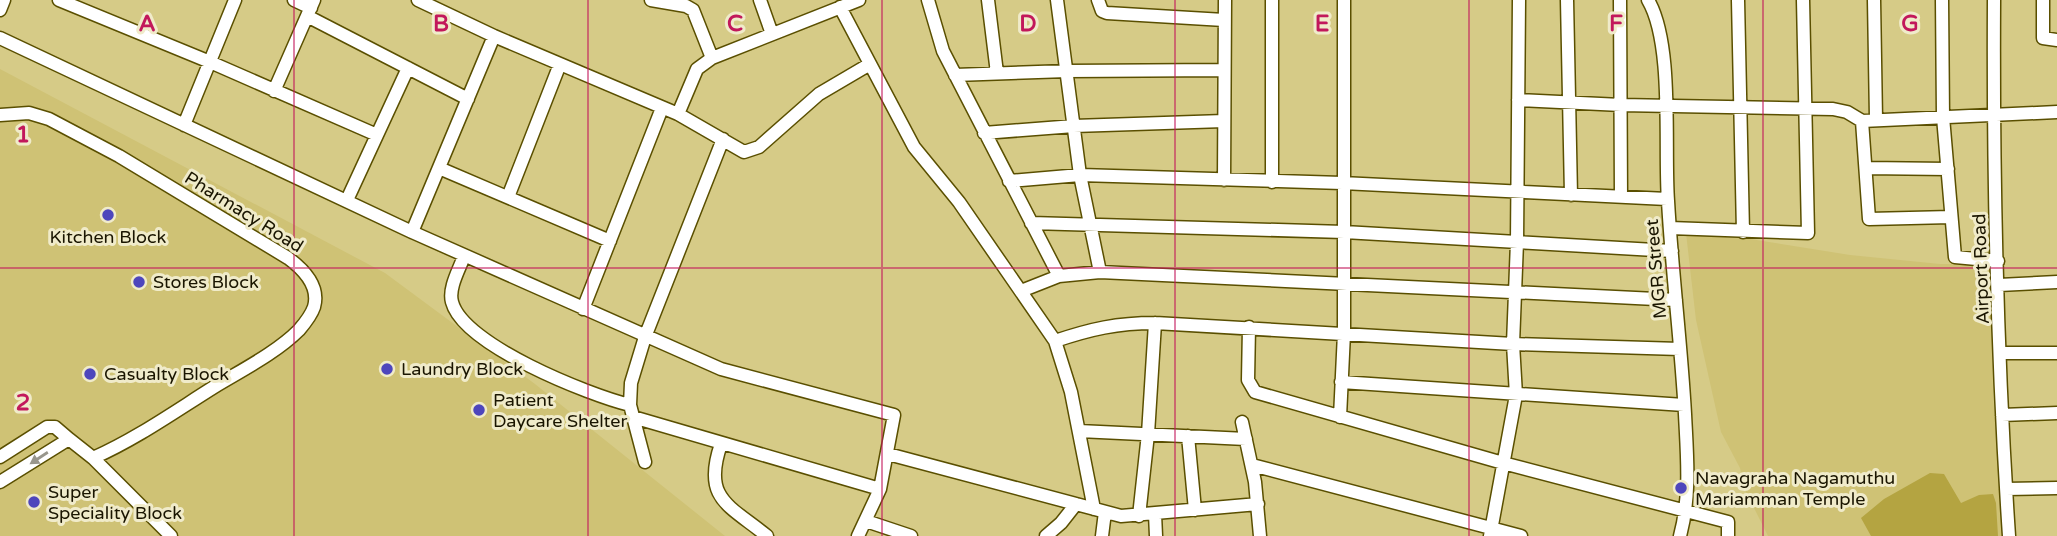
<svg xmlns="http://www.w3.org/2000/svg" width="2057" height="536" font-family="'Varela Round',sans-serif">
  <rect width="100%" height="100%" fill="#d6cb87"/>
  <path fill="#cfc275" d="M0,69L385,273L535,384L725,536H0Z
    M1686,233L1744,238L1850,255L1940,264H1962L1990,268L1993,395L2005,536H1768L1745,490L1740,468L1721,432L1696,320Z"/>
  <path fill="#b4a441" d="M1930,473L1944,474L1961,503L1979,495L1993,494L1996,503L1998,536H1871L1861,518L1884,499Z"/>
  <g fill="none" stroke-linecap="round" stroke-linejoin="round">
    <g stroke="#5a4f00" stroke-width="15">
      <path id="minor" d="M59,0L210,62L377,135
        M294,0L311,8
        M418,0L494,36L678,114L744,152L759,147L819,94L870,64
        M651,0L686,6L693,10L712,58
        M760,0L772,34
        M928,0L943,51L1059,276
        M988,0L997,73
        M1057,0L1080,175L1100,272
        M1098,0L1102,11L1107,13L1224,20
        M1272,0V182
        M1567,0L1571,195
        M1620,0L1621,197
        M1648,0C1674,44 1664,148 1668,201C1672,272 1681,343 1685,414C1687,456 1691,495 1680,536
        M1738,0L1743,232
        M1874,0L1876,119
        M1942,0L1943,117L1955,257L1998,261
        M1994,0C1993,178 1997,358 2009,536
        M2043,0V38L2057,40
        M840,7L914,147L959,202L1055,341L1071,392L1094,509
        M0,10L4,0
        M307,16L468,99
        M0,38L412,232L721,369L894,415L880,489L858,536
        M955,75L1067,71L1224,70
        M274,91L314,0
        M1518,100L1621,105L1833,109L1847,112L1862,121
        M678,114L697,69L712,58L859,0
        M0,115L29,113L49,119L119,156L288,258C303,269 320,286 314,307C311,316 305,323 299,330C276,353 242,370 214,387C174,412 136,439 93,458
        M184,125L235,0
        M984,133L1074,126L1224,121
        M439,168L610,241
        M1866,168L1948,169
        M1224,180L1225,0
        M1009,181L1080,175L1342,183L1667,199
        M508,197L560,64
        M347,200L408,68
        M1951,217L1869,219L1862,121L2057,112
        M1031,223L1344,232L1672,251
        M1670,228L1808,233L1803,0
        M412,232L494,36
        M464,256C460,268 448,288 452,302C463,345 589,395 630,405
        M1999,285L2057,282
        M1021,291L1059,276L1100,272L1676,300
        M583,309L662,108
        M1249,327L1248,380L1255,392L1503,463L1728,522V536
        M1055,341C1091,329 1117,323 1155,323L1513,344L1680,349
        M2001,353H2057
        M1341,382L1684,405
        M2002,415L2057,413
        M633,417L880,489
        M1340,417L1344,333V0
        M1242,422L1255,482L1260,536
        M1079,431L1246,439
        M1188,436L1195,510
        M69,439L93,458L171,536
        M721,444C702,499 729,505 767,536
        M888,454L1121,516L1258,504
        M0,457L47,427H55L69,439L0,482
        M645,462L630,405L631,383L645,337L723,139
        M1252,465L1521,536
        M2006,489L2057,488
        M1155,514L1156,536
        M1139,516L1148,434L1155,323
        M866,521L911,536
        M1046,536L1061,523L1076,504
        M1102,536L1105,512
        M1490,536L1516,395L1513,344L1517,242L1519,0"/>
    </g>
    <use href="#minor" stroke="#fff" stroke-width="12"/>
  </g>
  <defs><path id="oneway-solid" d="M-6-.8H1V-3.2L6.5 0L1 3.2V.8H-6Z" transform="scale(1.75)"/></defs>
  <use fill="#98968c" href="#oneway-solid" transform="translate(39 458) rotate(147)"/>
  <path fill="none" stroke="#c2185b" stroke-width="2" stroke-opacity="0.55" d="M294,0V536M588,0V536M882,0V536M1175,0V536M1469,0V536M1763,0V536M0,268H2057"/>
  <g fill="#4e46bc" stroke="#f0ebca" stroke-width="2.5">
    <circle cx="108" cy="215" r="7"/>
    <circle cx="139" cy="282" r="7"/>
    <circle cx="387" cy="369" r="7"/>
    <circle cx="90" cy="374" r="7"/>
    <circle cx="479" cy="410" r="7"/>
    <circle cx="1681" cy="488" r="7"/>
    <circle cx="34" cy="502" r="7"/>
  </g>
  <g text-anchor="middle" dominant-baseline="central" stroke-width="6" stroke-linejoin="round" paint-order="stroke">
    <g font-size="18" fill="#1a1500" stroke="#f0ebca">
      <text transform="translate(244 212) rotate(32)">Pharmacy Road</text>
      <text transform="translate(1656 269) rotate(-95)">MGR Street</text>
      <text transform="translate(1981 269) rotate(-92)">Airport Road</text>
    </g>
    <g font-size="18" fill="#1a1500" stroke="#f0ebca" text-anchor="start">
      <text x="108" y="237" text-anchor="middle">Kitchen Block</text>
      <text x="153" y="282">Stores Block</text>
      <text x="401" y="369">Laundry Block</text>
      <text x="104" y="374">Casualty Block</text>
      <text x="493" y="400">Patient<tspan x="493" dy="21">Daycare Shelter</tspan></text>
      <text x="1695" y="478">Navagraha Nagamuthu<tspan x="1695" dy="21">Mariamman Temple</tspan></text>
      <text x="48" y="492">Super<tspan x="48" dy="21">Speciality Block</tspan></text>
    </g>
  </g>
  <g font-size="23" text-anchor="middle" font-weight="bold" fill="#c2185b" stroke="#f0ebca" stroke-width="6" stroke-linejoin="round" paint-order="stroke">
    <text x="147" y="31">A</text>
    <text x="441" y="31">B</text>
    <text x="735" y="31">C</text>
    <text x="1028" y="31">D</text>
    <text x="1322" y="31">E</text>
    <text x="1616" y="31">F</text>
    <text x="1910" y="31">G</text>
    <text x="23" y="142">1</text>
    <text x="23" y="410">2</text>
  </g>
</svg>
